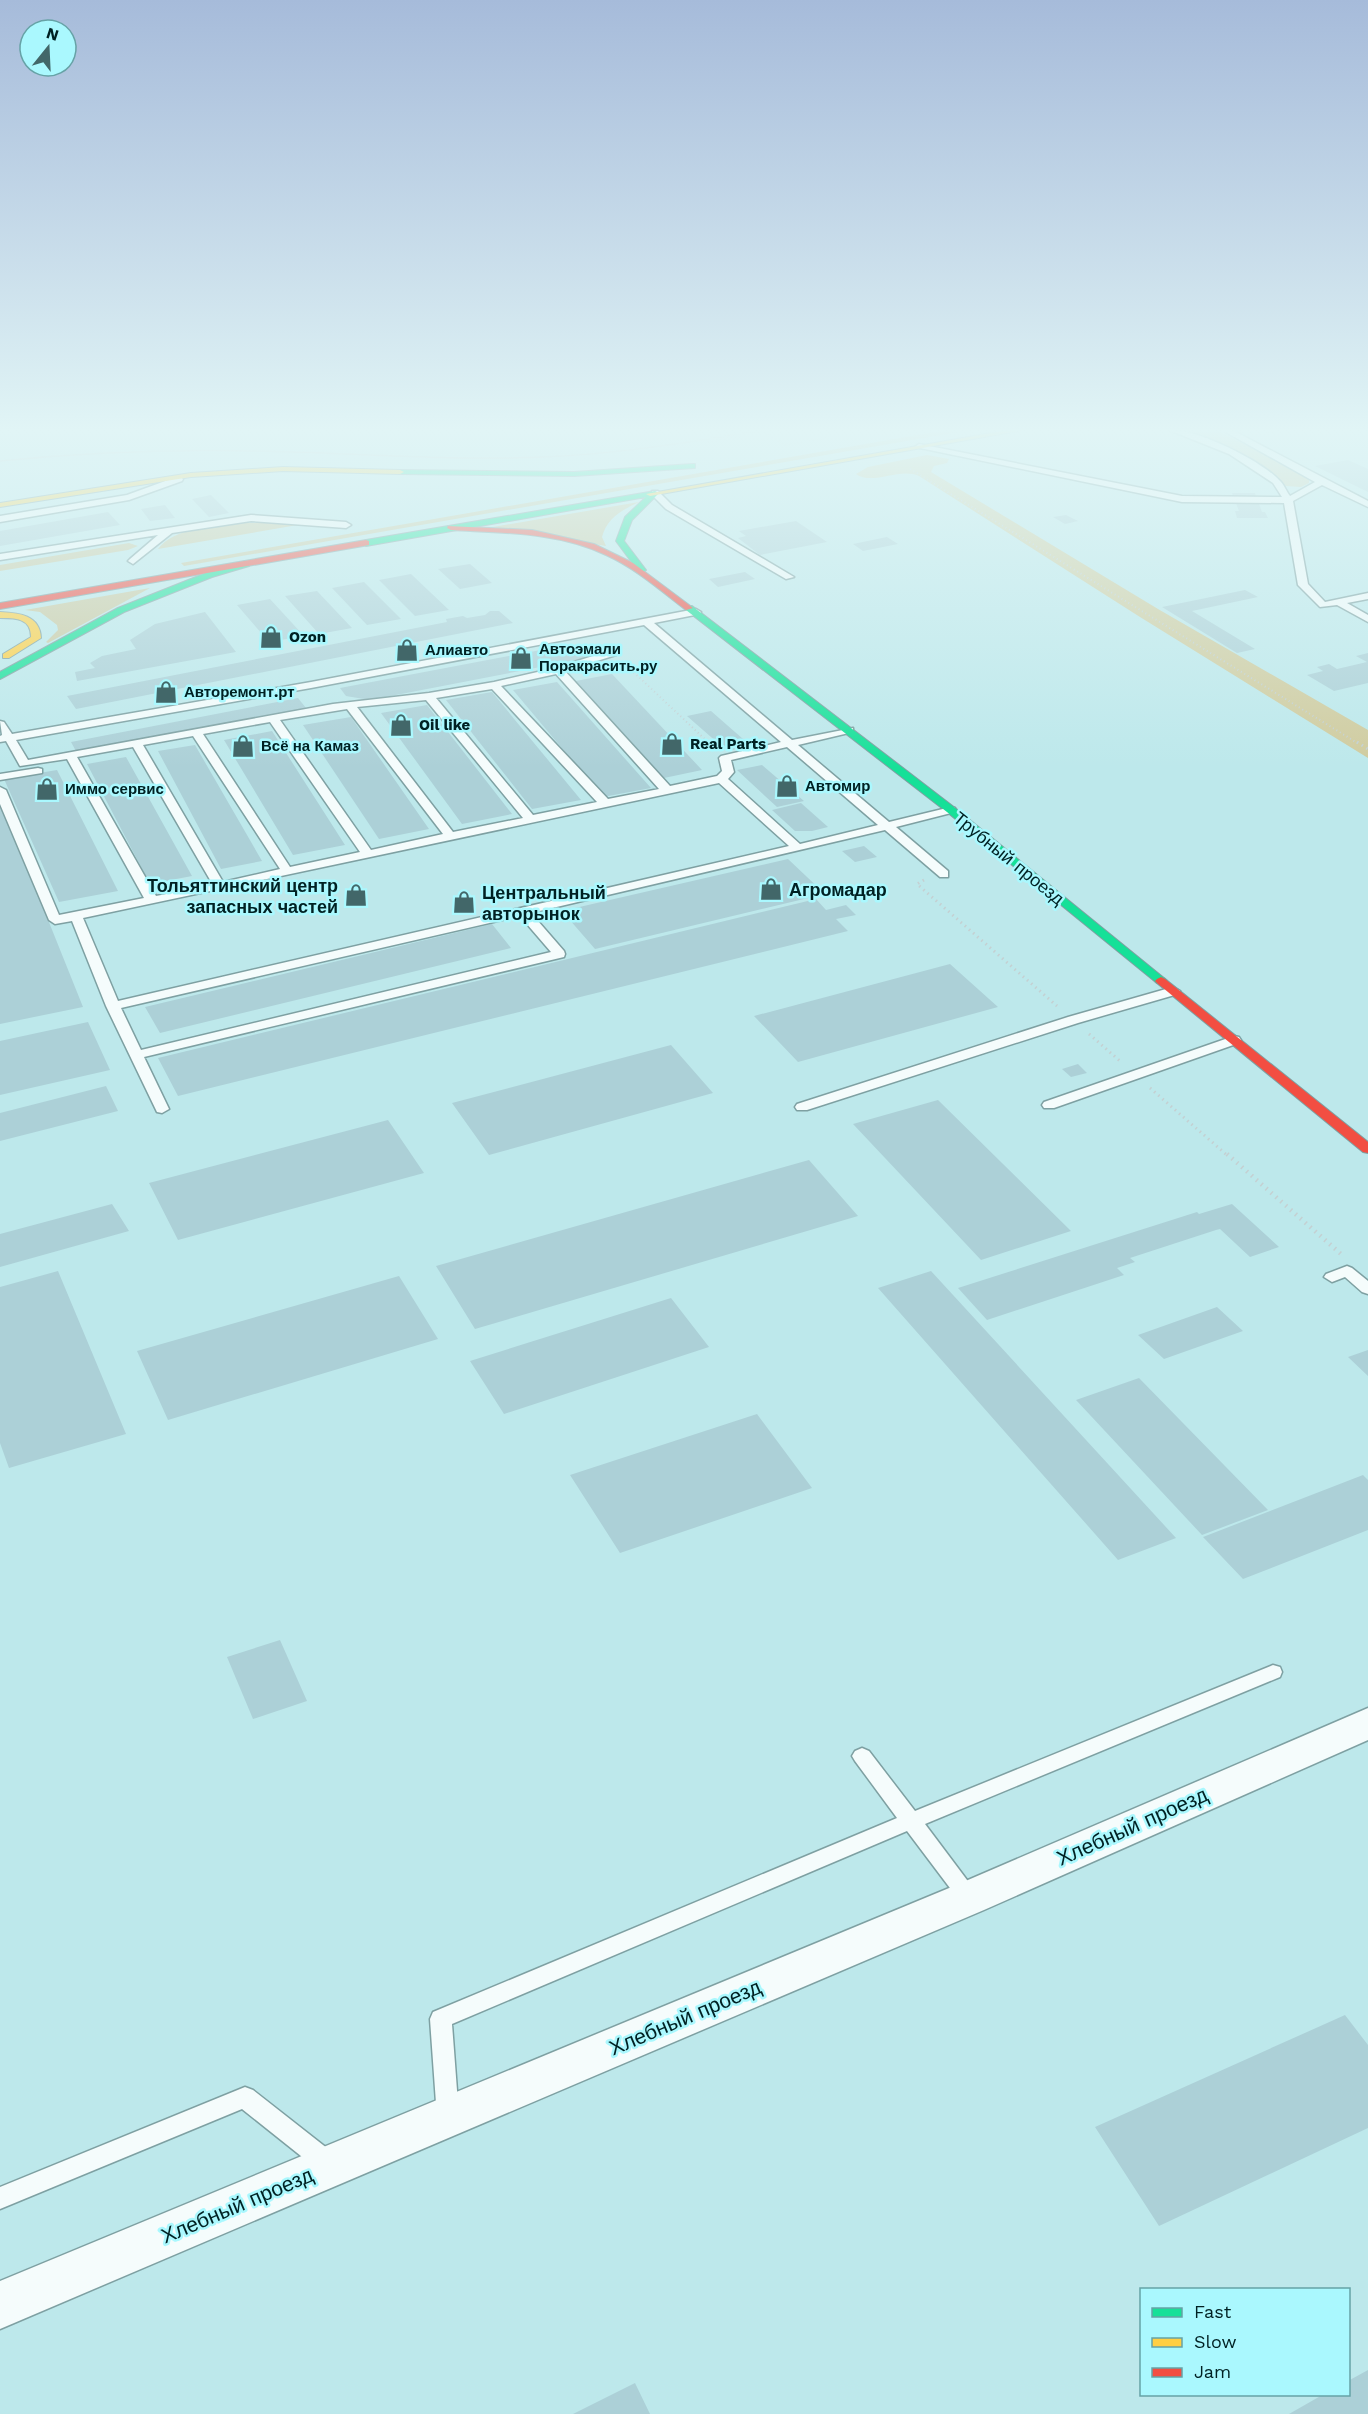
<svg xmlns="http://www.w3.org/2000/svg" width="1368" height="2414" font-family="'Work Sans',sans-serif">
  <rect width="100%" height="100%" fill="#bde8eb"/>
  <path fill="#cbc9a2" d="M946,430H970L184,566L181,563Z
    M1184,430H1216L1282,463L1309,480V483L1301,487L1286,486L1235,450Z
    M639,502C622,510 607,518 602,537L606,546L493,527Z
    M240,523H309L158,549C174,527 215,527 240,523Z
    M129,543L138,546L128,550L0,571V565Z
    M150,588L48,643L46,642L58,630L57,625L40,612L25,610Z"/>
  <path fill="#d0cb9e" d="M927,455L949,459L947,463L934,466L931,472L1158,609L1368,730V758L1140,617L919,476C899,467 873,486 856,474L868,467Z"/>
  <path fill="#acd0d7" d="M1348,460L1368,469V492L1315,466Z
    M1232,493H1255L1262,512H1265L1268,518H1237L1235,511H1239Z
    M211,495L229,513L209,517L192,499Z
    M165,505L175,518L150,521L141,509Z
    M108,512L120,525L0,546V531Z
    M1066,515L1078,521L1065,524L1053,517Z
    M796,521L827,542L760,555L738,538L746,536L739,531Z
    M887,537L898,544L863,551L853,544Z
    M470,564L492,583L460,589L438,569Z
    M745,572L755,579L718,587L709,579Z
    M411,574L449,610L415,616L379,580Z
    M364,582L401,619L367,625L332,588Z
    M1245,590L1258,597L1192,611L1255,649L1237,653L1162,607Z
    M317,591L352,628L319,634L285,596Z
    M270,599L304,636L269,642L237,605Z
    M490,611H499L513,623L76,709L67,696L447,622L446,619L463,616L467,618L485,615Z
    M205,612L236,652L77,681L75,672L95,668L90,663L102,656L136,649L130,640L155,624Z
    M572,644L587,658L370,700L346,696L340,688Z
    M1368,653V683L1334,691L1307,675L1323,671L1317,667L1329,664L1337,669L1367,662L1356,656Z
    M612,674L702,770L664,778L576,681Z
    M557,682L651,788L603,797L513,690Z
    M492,692L581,800L532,809L446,700Z
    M298,698L306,708L77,753L71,742Z
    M427,705L512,814L462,824L381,713Z
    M711,711L751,746L727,751L687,716Z
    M351,717L429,829L379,839L303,725Z
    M272,731L345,845L293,855L224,740Z
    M195,745L262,861L221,869L158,751Z
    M126,757L192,876L150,884L87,764Z
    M762,765L804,801L777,807L737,770Z
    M57,770L118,891L59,902L4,779Z
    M0,800L83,1007L0,1024Z
    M801,803L828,827L812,831H795L772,810Z
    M864,846L877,857L855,862L842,851Z
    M788,859L825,894L595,949L562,911Z
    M816,899L826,910L846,905L856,915L836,919L848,931L178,1096L158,1058Z
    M492,924L511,948L160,1033L145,1007Z
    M950,964L998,1007L798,1062L754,1016Z
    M88,1022L110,1070L0,1095V1041Z
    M671,1045L713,1093L489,1155L452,1103Z
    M1078,1064L1087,1073L1071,1077L1062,1069Z
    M106,1086L118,1111L0,1141V1113Z
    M938,1100L1071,1231L981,1260L853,1124Z
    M388,1120L424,1173L178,1240L149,1183Z
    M809,1160L858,1216L475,1329L436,1266Z
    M112,1204L129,1231L0,1267V1234Z
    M1232,1204L1279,1247L1250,1257L1220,1229L1216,1230L1130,1258L1135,1262L1117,1268L1124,1275L987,1320L958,1288L1197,1212L1199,1214Z
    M58,1271L126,1434L9,1468L0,1443V1287Z
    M931,1271L1176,1538L1118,1560L878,1288Z
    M399,1276L438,1339L168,1420L137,1351Z
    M671,1298L709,1347L504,1414L470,1361Z
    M1217,1307L1243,1331L1164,1359L1138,1335Z
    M1368,1350V1376L1348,1357Z
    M1139,1378L1268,1510L1202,1535L1076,1400Z
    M757,1414L812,1488L620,1553L570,1475Z
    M1363,1475L1368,1480V1530L1243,1579L1203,1537Z
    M280,1640L307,1701L253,1719L227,1657Z
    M1345,2015L1368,2045V2128L1159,2226L1095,2127Z
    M1368,2370V2414H1289L1324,2394H1348V2381Z
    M635,2383L650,2414H573Z"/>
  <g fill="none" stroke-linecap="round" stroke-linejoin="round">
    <g stroke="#7ea0a2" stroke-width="3">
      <path id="lane" d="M1169,430C1196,428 1260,460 1279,480C1284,484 1286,491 1290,496L1315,482L1222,430H1232L1368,501V507L1322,485L1293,501L1308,584L1325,602L1368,593V599L1347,603L1368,615V622L1337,605L1320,607L1298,585L1284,503L1182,502L915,447L919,444L1182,496L1282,497L1273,483L1229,454Z
        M179,476L183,479L182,481L129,500L0,522V516L127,495Z
        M652,491H658L672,505L794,577L786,579L666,509L652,495Z
        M251,515L346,522L351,525L346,528L251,521L172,533L133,564L128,561L130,559L158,535L0,560V554Z
        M696,609L701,612L700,614L654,623L792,740L853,728V732L798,745L889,822L951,807L955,808V812L896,827L948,871V877H940L885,830L531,913L564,951L565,954L564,957L144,1057L169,1109L162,1113L157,1112L106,1006L72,921L55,924L49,920L0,804V787L6,790L59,915L144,898L67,759L20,766L6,741L0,742V736L2,735L0,721L4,722L12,734L311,682ZM644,625L781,742L721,756L719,758L722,771L717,776L670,786L565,671L616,655V651L612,650L555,668L494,682L429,693L333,704L28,760L16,740L311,688ZM556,674L659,789L608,799L501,686ZM492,689L597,802L533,815L436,698ZM426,700L523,818L453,832L357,707ZM347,709L443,834L371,850L280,720ZM270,722L360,852L290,867L203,734ZM193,736L280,869L223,882L143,745ZM133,747L213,885L156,896L77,757ZM787,747L878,825L800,844L728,779L734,772L731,760ZM719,783L789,846L118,1001L83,918ZM520,916L551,952L141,1050L121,1008Z
        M38,768L42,769V773L0,780V774Z
        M1173,987L1180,991L1178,994L1078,1023L807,1110H797L795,1107L797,1104L1068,1017Z
        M1234,1036L1239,1037L1241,1040L1239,1043L1054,1108H1044L1042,1105L1044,1102Z
        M1347,1266L1352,1268L1368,1281V1294L1362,1292L1345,1277L1332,1282L1324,1277L1326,1274Z
        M1273,1665L1280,1667L1282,1672L1280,1677L925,1824L976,1892L979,1898L976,1904L969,1907L962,1904L907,1831L452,2024L459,2117L456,2124L448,2127L440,2124L437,2117L430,2019L433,2012L897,1818L855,1761L852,1756L855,1751L862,1748L869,1751L915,1811Z
        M245,2087L253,2090L337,2156L341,2164L337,2172L329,2175L321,2172L242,2109L0,2209V2187Z"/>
    </g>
    <g stroke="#7ea0a2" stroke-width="3">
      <path id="street" d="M1368,1708V1740L984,1910L0,2329V2281L954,1886Z"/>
    </g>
    <g stroke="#7ea0a2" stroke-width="2">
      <path id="fast" d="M692,464H695V468L574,476L400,474L396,472L400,470L574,472Z
        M655,491L659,493L632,520L624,541L646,570L642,573L639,572L616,541L625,517L646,497L366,546L362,543L366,540Z
        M246,561L249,562V566L212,577L124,612L0,679V672L118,608L206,573Z
        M686,606H692L955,808L1165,979L1167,981L1165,983H1157L947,812L686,610Z"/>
    </g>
    <g stroke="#7ea0a2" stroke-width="2">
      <path id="slow" d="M1008,430H1023L650,496L646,494Z
        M283,467L400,470L404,472L400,474L283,471L191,477L0,507V503L191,473Z
        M0,612C19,613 40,615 41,638L9,658H3V654L31,637C31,618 15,618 0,618Z"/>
    </g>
    <g stroke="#7ea0a2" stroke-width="2">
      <path id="jam" d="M448,526L532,530L594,544L633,563L693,608L686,610C660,590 635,568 606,555C558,532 503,533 451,530L447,528Z
        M366,540L369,541V545L0,609V603Z
        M1161,977L1165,979L1368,1142V1153L1363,1152L1157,983L1155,981L1157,979Z"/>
    </g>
    <path stroke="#c4d0d2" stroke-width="2" stroke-dasharray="1 3" stroke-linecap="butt" d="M762,430L785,445L826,438
      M1268,432L1287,430
      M708,442L765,432
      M910,469L1359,744
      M625,664L710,744"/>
    <path stroke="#c4d0d2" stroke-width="3" stroke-dasharray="1.5 4" stroke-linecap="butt" d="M709,742L714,747
      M1357,742L1368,749
      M924,880L917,884L1057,1006
      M1089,1034L1120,1061
      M1150,1088L1228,1156"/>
    <path stroke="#c4d0d2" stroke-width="4.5" stroke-dasharray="1.5 5" stroke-linecap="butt" d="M1227,1154L1341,1254"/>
    <use href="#lane" fill="#f5fcfc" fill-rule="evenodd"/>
    <use href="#street" fill="#f5fcfc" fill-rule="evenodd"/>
    <use href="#fast" fill="#16e098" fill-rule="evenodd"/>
    <use href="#slow" fill="#ffcf43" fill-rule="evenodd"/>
    <use href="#jam" fill="#f24e42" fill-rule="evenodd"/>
    <path stroke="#c5d2d2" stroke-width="1.5" d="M0,461C86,452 172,449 258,451C353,453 448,461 544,457C618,454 691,442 764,430"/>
  </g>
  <linearGradient id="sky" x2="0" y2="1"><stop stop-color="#a6bbda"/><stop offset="0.56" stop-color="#e1f5f6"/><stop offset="1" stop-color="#e1f5f6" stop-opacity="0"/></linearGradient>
  <rect width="1368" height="768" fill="url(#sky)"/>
  <defs>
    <g id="shop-bare" transform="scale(1.8)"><path d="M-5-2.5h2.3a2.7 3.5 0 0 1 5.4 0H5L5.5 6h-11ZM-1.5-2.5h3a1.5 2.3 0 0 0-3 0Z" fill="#426769" stroke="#aaf8fe" stroke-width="2.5" paint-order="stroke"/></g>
  </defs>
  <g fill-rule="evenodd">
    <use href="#shop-bare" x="271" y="637"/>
    <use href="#shop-bare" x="407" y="650"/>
    <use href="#shop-bare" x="521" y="658"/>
    <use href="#shop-bare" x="166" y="692"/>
    <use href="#shop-bare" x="401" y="725"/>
    <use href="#shop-bare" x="672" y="744"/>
    <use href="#shop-bare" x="243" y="746"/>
    <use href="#shop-bare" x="787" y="786"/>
    <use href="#shop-bare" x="47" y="789"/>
    <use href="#shop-bare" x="771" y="889"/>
    <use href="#shop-bare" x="356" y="895"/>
    <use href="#shop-bare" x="464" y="902"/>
  </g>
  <g text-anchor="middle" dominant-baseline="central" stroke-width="5" stroke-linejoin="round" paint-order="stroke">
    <g font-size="15" font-weight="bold" fill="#002123" stroke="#aaf8fe" text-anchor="start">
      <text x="289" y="637">Ozon</text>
      <text x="539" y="649">Автоэмали<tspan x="539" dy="17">Поракрасить.ру</tspan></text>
      <text x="425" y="650">Алиавто</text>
      <text x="184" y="692">Авторемонт.рт</text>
      <text x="419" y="725">Oil like</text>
      <text x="690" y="744">Real Parts</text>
      <text x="261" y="746">Всё на Камаз</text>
      <text x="805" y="786">Автомир</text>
      <text x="65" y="789">Иммо сервис</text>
    </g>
    <g font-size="18" fill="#002123" stroke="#aaf8fe">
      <text transform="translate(1009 858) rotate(39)">Трубный проезд</text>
    </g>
    <g font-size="18" font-weight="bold" fill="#002123" stroke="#aaf8fe" text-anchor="start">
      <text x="338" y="885" text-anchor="end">Тольяттинский центр<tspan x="338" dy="21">запасных частей</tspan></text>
      <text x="789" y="889">Агромадар</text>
      <text x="482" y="892">Центральный<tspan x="482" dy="21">авторынок</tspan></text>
    </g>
    <g font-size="21" fill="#002123" stroke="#aaf8fe">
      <text transform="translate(1132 1826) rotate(-24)">Хлебный проезд</text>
      <text transform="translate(685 2017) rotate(-23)">Хлебный проезд</text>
      <text transform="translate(237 2205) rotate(-23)">Хлебный проезд</text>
    </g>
  </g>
  <rect x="1140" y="2288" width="210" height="108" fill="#aaf8fe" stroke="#66a2a6" stroke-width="1.5"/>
  <rect x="1152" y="2308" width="30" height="9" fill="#16e098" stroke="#66a2a6" stroke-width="1.5"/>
  <text x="1194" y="2318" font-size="18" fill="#002123">Fast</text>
  <rect x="1152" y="2338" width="30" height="9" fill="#ffcf43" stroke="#66a2a6" stroke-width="1.5"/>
  <text x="1194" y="2348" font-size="18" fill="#002123">Slow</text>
  <rect x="1152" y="2368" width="30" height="9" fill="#f24e42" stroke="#66a2a6" stroke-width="1.5"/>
  <text x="1194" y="2378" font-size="18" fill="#002123">Jam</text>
  <g transform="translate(48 48) rotate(18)"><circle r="28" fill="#aaf8fe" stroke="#66a2a6" stroke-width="1.5"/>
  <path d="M0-4.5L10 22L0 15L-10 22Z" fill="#426769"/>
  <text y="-9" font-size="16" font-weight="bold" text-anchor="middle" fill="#002123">N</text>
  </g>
</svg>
